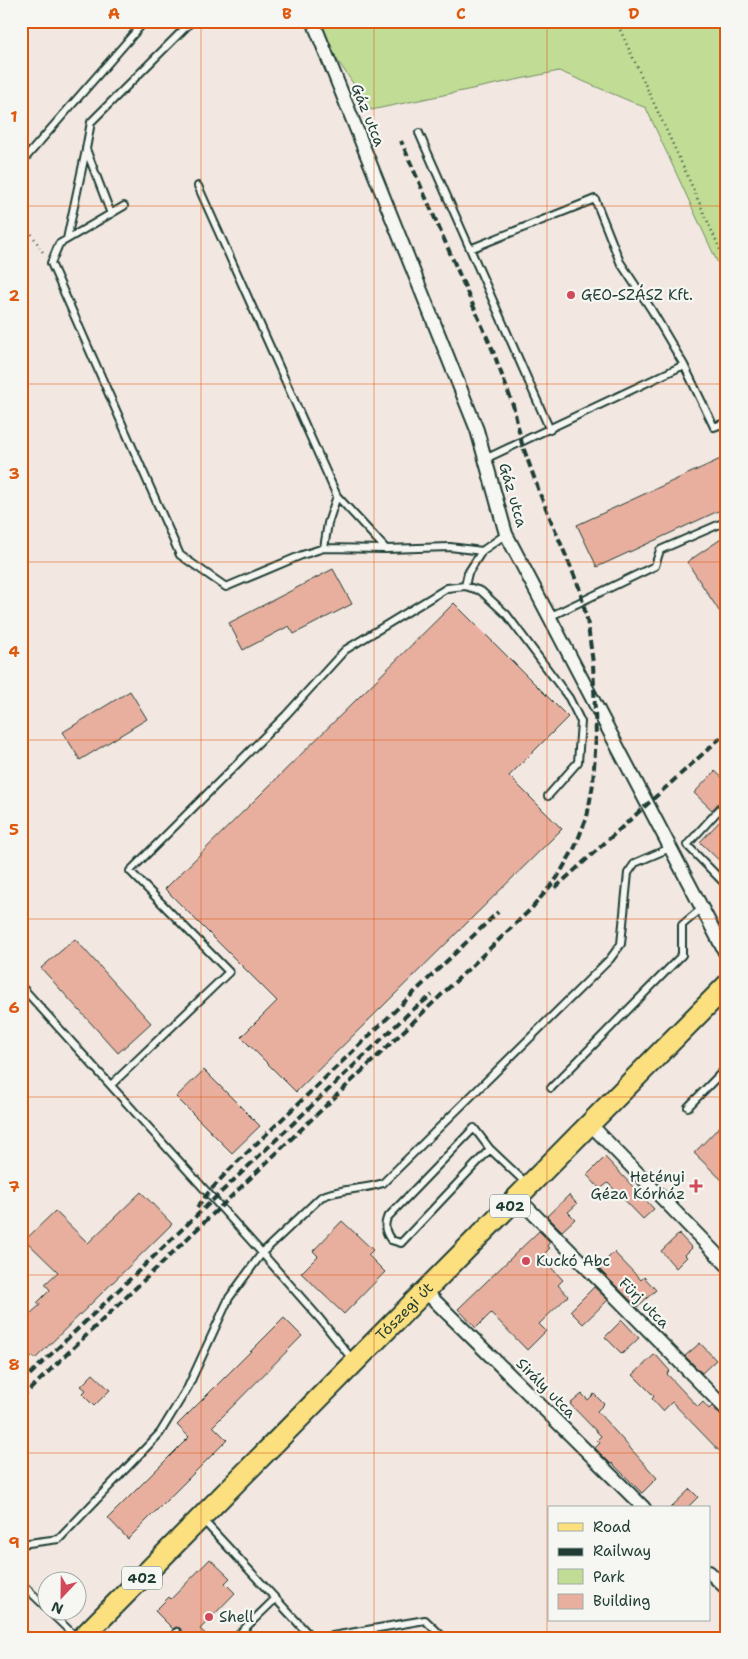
<svg xmlns="http://www.w3.org/2000/svg" width="748" height="1659" font-family="'Shantell Sans',sans-serif">
  <rect width="100%" height="100%" fill="#f3e8e1"/>
  <filter id="ink" filterUnits="userSpaceOnUse"><feTurbulence type="fractalNoise" baseFrequency=".02" numOctaves="2"/><feDisplacementMap in="SourceGraphic" scale="10" xChannelSelector="R" yChannelSelector="G"/><feConvolveMatrix kernelMatrix="1 2 1 2 8 2 1 2 1" color-interpolation-filters="sRGB"/></filter>
  <g filter="url(#ink)">
    <path fill="#c1dc94" stroke="#708c64" d="M311,21H727V283L646,108L559,71L371,110Z"/>
    <path fill="#e8af9f" stroke="#1f3d34" d="M727,456V507L597,567L577,525Z
      M727,535V623L687,562Z
      M333,569L352,604L294,634L289,626L243,650L229,623Z
      M454,603L568,717L509,776L562,829L296,1092L241,1037L277,1001L165,889Z
      M130,691L147,719L80,760L63,732Z
      M715,771L727,782V796L723,798L712,810L694,793Z
      M727,809V868L700,842L722,819L720,817Z
      M75,939L151,1023L118,1053L41,968Z
      M204,1070L260,1126L232,1153L176,1097Z
      M727,1119V1185L694,1153Z
      M605,1157L654,1209L643,1219L608,1183L600,1189L587,1175Z
      M141,1192L172,1224L35,1359L33,1356L21,1367V1322L40,1305L37,1303L50,1290L45,1284L58,1272L25,1240L55,1211L88,1243Z
      M569,1195L577,1204L568,1212L575,1219L562,1231L547,1216Z
      M342,1221L373,1250L368,1255L385,1272L344,1314L301,1273L318,1256L313,1251Z
      M539,1231L550,1242L547,1246L550,1248L541,1257L563,1280L558,1285L568,1296L539,1324L546,1331L527,1350L491,1313L476,1328L458,1309Z
      M679,1234L692,1248L685,1255L687,1257L676,1268L661,1251Z
      M614,1252L641,1280L644,1277L656,1290L637,1307L598,1268Z
      M594,1287L608,1300L583,1324L570,1311Z
      M284,1318L302,1336L213,1426L227,1440L128,1539L108,1518L189,1437L177,1425Z
      M622,1320L639,1338L622,1354L605,1337Z
      M700,1343L716,1360L702,1373L685,1356Z
      M655,1354L670,1371L667,1374L698,1407L703,1402L709,1409L712,1406L721,1416L727,1418V1459L672,1402L663,1411L652,1399L654,1396L633,1375Z
      M93,1374L110,1390L94,1406L82,1394L86,1390L81,1386Z
      M582,1394L588,1400L594,1394L604,1404L597,1411L657,1478L642,1493L612,1463L611,1464L595,1448L600,1443L597,1440L601,1436L570,1404Z
      M690,1489L698,1497L687,1508H670Z
      M210,1559L230,1578L225,1583L235,1593L200,1629L210,1638H182L180,1636L182,1631L180,1628L176,1627L173,1629L155,1611L169,1597L171,1599Z"/>
    <g fill="none" stroke-linecap="round" stroke-linejoin="round">
      <g stroke="#1f3d34" stroke-width="10">
        <path id="service" d="M419,133L550,430
          M21,163L145,21
          M198,186L337,496
          M124,206L59,244L51,263L180,555L226,587L302,555L324,548L386,549L450,547L482,551L506,534
          M111,214L86,149L91,122L192,21
          M67,239L86,150
          M470,249L595,199L620,262L651,309L684,365
          M485,459L684,365L714,427L727,422
          M324,548L328,523L337,496L386,549
          M465,586L481,591L507,615L569,698L581,722L578,762L548,796
          M549,617L655,566L660,550L727,521
          M727,801L687,845L727,886
          M719,939L727,926
          M21,986L262,1253L320,1319L352,1359
          M111,1085L229,972L130,871L286,715L345,650L447,588L465,586L468,573L482,551
          M551,1088L682,955V925L701,909
          M688,1107L727,1067
          M490,1149L401,1243L391,1240C385,1232 384,1226 387,1218L474,1128L490,1149L526,1183
          M202,1519L312,1638
          M21,1544L59,1539L160,1433L188,1387L229,1298L262,1253L321,1197C340,1188 363,1190 383,1183L610,959L621,944L628,873L635,863L670,848
          M21,1583L48,1609
          M50,1612L77,1638
          M171,1638L177,1632
          M235,1638L275,1599
          M321,1638L425,1620L444,1638"/>
      </g>
      <g stroke="#1f3d34" stroke-width="16">
        <path id="minor" d="M313,21L477,430L506,534L727,956
          M590,1124L727,1265
          M518,1198L727,1410
          M425,1291L644,1508
          M709,1572L727,1589"/>
      </g>
      <g stroke="#1f3d34" stroke-width="24">
        <g id="primary">
          <path id="s1" d="M82,1638L727,985"/>
        </g>
      </g>
      <path stroke="#1f3d34" stroke-width="2.5" stroke-dasharray="1 4" stroke-linecap="butt" d="M616,21L687,175L727,265
        M21,217L44,254"/>
      <use href="#service" stroke="#f6f6f2" stroke-width="6"/>
      <use href="#minor" stroke="#f6f6f2" stroke-width="12"/>
      <use href="#primary" stroke="#fce080" stroke-width="20"/>
      <path stroke="#1f3d34" stroke-width="4" stroke-dasharray="8 4" stroke-linecap="butt" d="M555,888L727,732
        M197,1208L208,1193L228,1171L498,912
        M21,1383L410,1012L432,995
        M21,1398L532,908L557,878L575,847L587,817L593,784L596,735L593,663L587,619L579,587L540,494L522,444L513,405L493,351L401,141"/>
    </g>
  </g>
  <path fill="none" stroke="#de580e" stroke-width="1" stroke-opacity="0.55" d="M201,21V1638M374,21V1638M547,21V1638M21,206H727M21,384H727M21,562H727M21,740H727M21,919H727M21,1097H727M21,1275H727M21,1453H727"/>
  <g fill="#d1495b" stroke="#f6f6f2" stroke-width="2">
    <circle cx="571" cy="295" r="5"/>
    <path d="M693.5 1178.5h5v5h5v5h-5v5h-5v-5h-5v-5h5z"/>
    <circle cx="526" cy="1261" r="5"/>
    <circle cx="209" cy="1617" r="5"/>
  </g>
  <g text-anchor="middle" dominant-baseline="central" stroke-width="4.5" stroke-linejoin="round" paint-order="stroke">
    <g fill="#f6f6f2" stroke="#60746d" stroke-width="1">
      <rect x="490" y="1194.5" width="40" height="23" rx="4"/>
      <rect x="122" y="1566.5" width="40" height="23" rx="4"/>
    </g>
    <g font-size="14" font-weight="bold" fill="#1f3d34">
      <text x="510" y="1206">402</text>
      <text x="142" y="1578">402</text>
    </g>
    <g font-size="15" fill="#1f3d34" stroke="#f6f6f2">
      <text transform="translate(368 115) rotate(68)">Gáz utca</text>
      <text transform="translate(513 495) rotate(74)">Gáz utca</text>
      <text transform="translate(644 1303) rotate(45)">Fürj utca</text>
      <text stroke="none"><textPath href="#s1" startOffset="459">Tószegi út</textPath></text>
      <text transform="translate(546 1388) rotate(45)">Sirály utca</text>
    </g>
    <g font-size="15" fill="#1f3d34" stroke="#f6f6f2" text-anchor="start">
      <text x="581" y="295">GEO-SZÁSZ Kft.</text>
      <text x="685" y="1177" text-anchor="end">Hetényi<tspan x="685" dy="17">Géza Kórház</tspan></text>
      <text x="536" y="1261">Kuckó Abc</text>
      <text x="219" y="1617">Shell</text>
    </g>
  </g>
  <rect width="748" height="1659" fill="none" stroke="#f6f6f2" stroke-width="55"/>
  <rect x="548" y="1506" width="162" height="115" fill="#f6f6f2" stroke="#a0aca6"/>
  <rect x="558" y="1523" width="25" height="8" fill="#fce080" stroke="#a0aca6"/>
  <text x="593" y="1532" font-size="15" fill="#1f3d34">Road</text>
  <rect x="558" y="1548" width="25" height="8" fill="#1f3d34" stroke="#a0aca6"/>
  <text x="593" y="1556" font-size="15" fill="#1f3d34">Railway</text>
  <rect x="558" y="1569" width="25" height="15" fill="#c1dc94" stroke="#a0aca6"/>
  <text x="593" y="1582" font-size="15" fill="#1f3d34">Park</text>
  <rect x="558" y="1594" width="25" height="15" fill="#e8af9f" stroke="#a0aca6"/>
  <text x="593" y="1606" font-size="15" fill="#1f3d34">Building</text>
  <g transform="translate(62 1596) rotate(202)"><circle r="24" fill="#f6f6f2" stroke="#a0aca6"/>
  <path d="M0-4L9 19L0 12L-9 19Z" fill="#d1495b"/>
  <text y="-8" font-size="14" font-weight="bold" text-anchor="middle" fill="#1f3d34">N</text>
  </g>
  <rect x="28" y="28" width="692" height="1604" fill="none" stroke="#de580e" stroke-width="2"/>
  <g font-size="16" text-anchor="middle" font-weight="bold" fill="#de580e">
    <text x="114" y="19">A</text>
    <text x="287" y="19">B</text>
    <text x="461" y="19">C</text>
    <text x="634" y="19">D</text>
    <text x="14" y="122">1</text>
    <text x="14" y="301">2</text>
    <text x="14" y="479">3</text>
    <text x="14" y="657">4</text>
    <text x="14" y="835">5</text>
    <text x="14" y="1013">6</text>
    <text x="14" y="1192">7</text>
    <text x="14" y="1370">8</text>
    <text x="14" y="1548">9</text>
  </g>
</svg>
